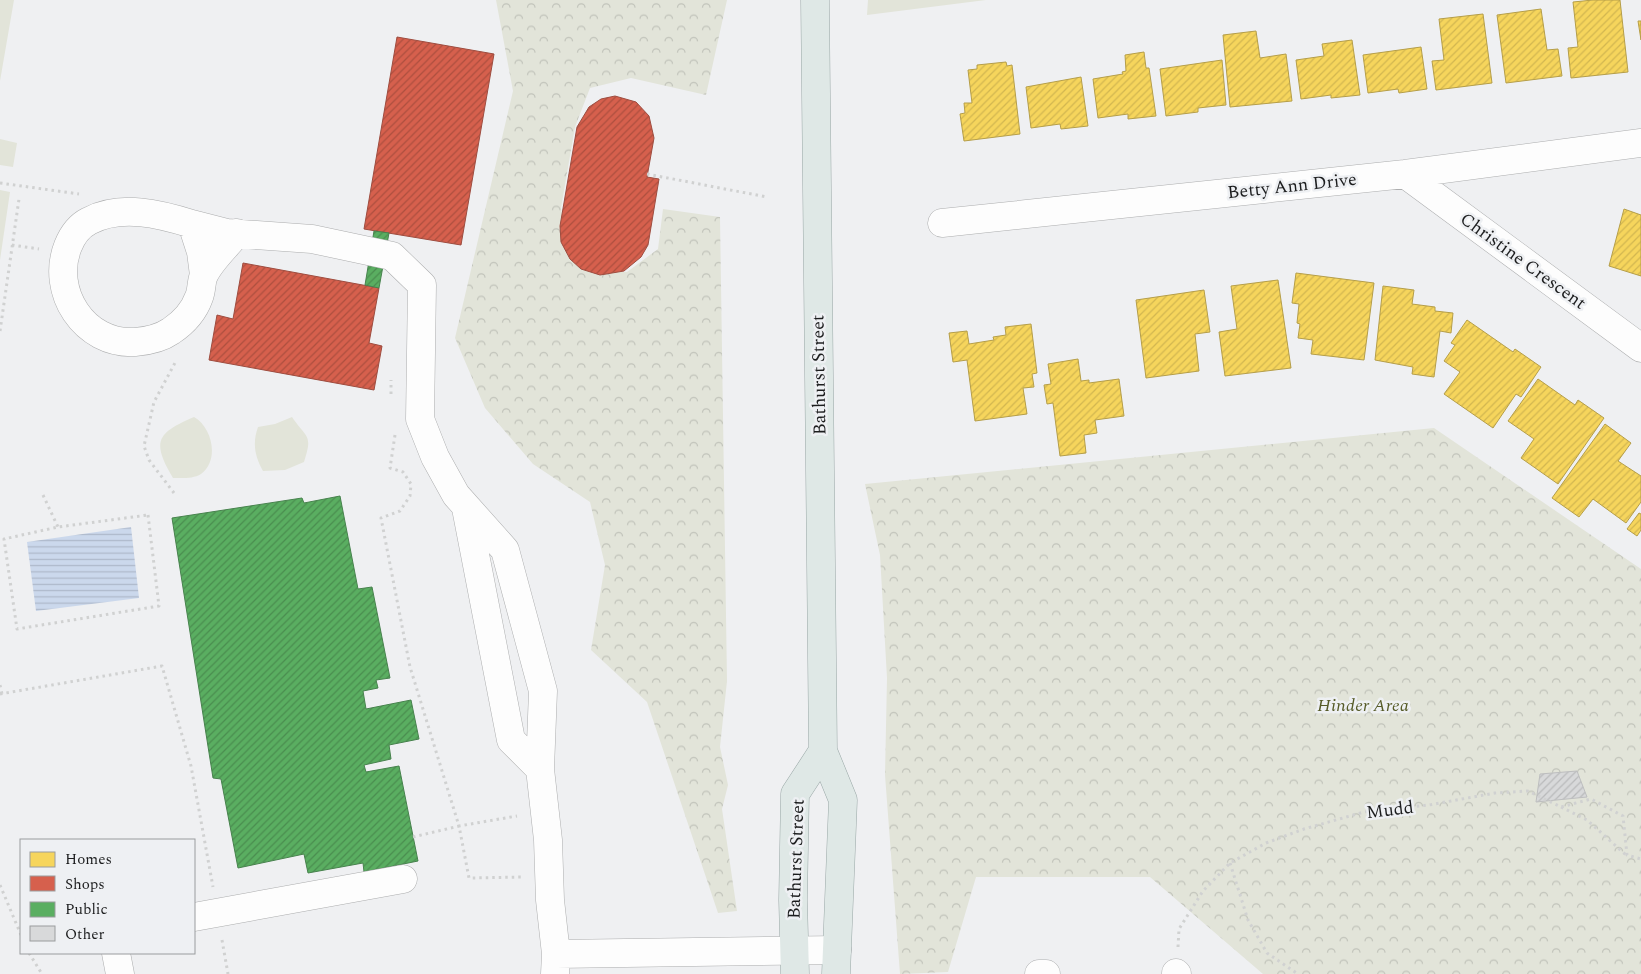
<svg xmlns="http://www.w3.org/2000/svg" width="1641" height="974" font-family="Spectral,serif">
  <defs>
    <pattern id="forest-crowns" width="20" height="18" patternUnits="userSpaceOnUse" patternTransform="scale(1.25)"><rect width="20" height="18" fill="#e2e4d9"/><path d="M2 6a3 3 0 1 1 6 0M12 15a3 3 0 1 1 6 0" fill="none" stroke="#c1c3ba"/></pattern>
    <pattern id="water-rules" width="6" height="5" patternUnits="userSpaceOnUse" patternTransform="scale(1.25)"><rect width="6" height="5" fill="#cbd8ec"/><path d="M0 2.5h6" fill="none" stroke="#aeb9ca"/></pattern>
    <pattern id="homes-hatch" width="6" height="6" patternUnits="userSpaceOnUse" patternTransform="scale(1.25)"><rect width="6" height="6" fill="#f6d55c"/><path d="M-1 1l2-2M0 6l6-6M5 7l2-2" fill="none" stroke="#d2b650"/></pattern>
    <pattern id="shops-hatch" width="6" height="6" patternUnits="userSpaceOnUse" patternTransform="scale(1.25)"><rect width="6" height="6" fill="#d6604d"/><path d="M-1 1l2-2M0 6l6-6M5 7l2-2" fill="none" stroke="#ad4f3f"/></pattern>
    <pattern id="public-hatch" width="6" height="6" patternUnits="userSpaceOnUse" patternTransform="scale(1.25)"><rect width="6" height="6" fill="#5aae61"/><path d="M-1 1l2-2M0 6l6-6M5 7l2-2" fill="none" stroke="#4a8d4f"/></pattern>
    <pattern id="building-hatch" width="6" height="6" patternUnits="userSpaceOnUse" patternTransform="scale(1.25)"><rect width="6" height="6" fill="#d8d9da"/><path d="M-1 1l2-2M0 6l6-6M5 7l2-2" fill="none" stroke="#b9babb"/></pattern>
  </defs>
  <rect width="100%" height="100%" fill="#eff0f2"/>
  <path fill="#e2e4d9" d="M0,0H14L0,81Z
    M868,0H986L867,15Z
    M0,139L17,143L13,167L0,165Z
    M0,190L10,192L0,260Z
    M194,417C212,427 220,460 201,474C193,479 182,478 173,478C151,441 157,433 194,417Z
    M292,417C307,439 313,434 304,462L285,470L263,471C255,456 252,444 258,427L275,424Z"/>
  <path fill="url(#forest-crowns)" d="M496,0H727L706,95L631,78L590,88L575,127L561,208L567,250L586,270L627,272L658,249L663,209L720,217L727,681L720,747L728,785L722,809L737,911L718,913L647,702L591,650L605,565L590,502L533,464L485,408L455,338L513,91Z
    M1434,428L1641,569V974H1263L1150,877H976L948,972L900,974L885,775L887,678L880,555L865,484Z"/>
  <path fill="url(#water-rules)" d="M131,527L139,598L36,611L27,542Z"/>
  <path fill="url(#homes-hatch)" stroke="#b59e49" d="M1593,0H1620L1628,72L1571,78L1568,48L1578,47L1573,2Z
    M1541,9L1547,50L1558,49L1562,76L1506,83L1497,15Z
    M1483,14L1492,83L1436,90L1432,61L1444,60L1439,19Z
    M1638,21H1641V40Z
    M1256,31L1260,58L1286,54L1292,101L1230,107L1223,35Z
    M1352,40L1360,95L1331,98V95L1301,99L1296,60L1324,56L1322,44Z
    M1421,47L1427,89L1399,93L1398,89L1368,93L1363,55Z
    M1144,52L1146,68H1149L1156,116L1128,119V114L1098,118L1093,79L1123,74L1122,72L1126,71L1125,55Z
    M1222,60L1226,105L1198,108V112L1166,116L1160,69Z
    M1006,62L1007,66L1012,65L1020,134L964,141L960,114L965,113L964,103H972L968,70L977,69V65Z
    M1081,77L1088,126L1061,129L1060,124L1031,128L1026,87Z
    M1624,209L1641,215V276L1609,266Z
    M1296,273L1374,283L1364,360L1311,354L1313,340L1298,338L1300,324L1297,323L1299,304L1292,303Z
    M1278,280L1291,368L1225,376L1219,332L1237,329L1231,286Z
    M1383,286L1414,290L1412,304L1435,307V311L1453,313L1451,333L1440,331L1434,377L1412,374L1413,367L1375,360Z
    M1204,290L1210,332L1195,334L1199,371L1146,378L1136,300Z
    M1467,320L1513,352L1515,349L1541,367L1521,397L1516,394L1493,428L1444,394L1460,372L1444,361L1455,345L1451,343Z
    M1031,324L1037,373L1032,374L1034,387L1023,388L1027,414L975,421L967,360L953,362L949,333L967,331L969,344L994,340L993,337L1006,335L1005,327Z
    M1078,359L1081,381L1089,380V383L1119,379L1124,416L1095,420L1097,433L1084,435L1086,453L1060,456L1053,403L1047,404L1044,385L1051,384L1048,364Z
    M1538,379L1575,405L1578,400L1604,418L1558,484L1521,458L1534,439L1508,421Z
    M1605,424L1631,443L1618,461L1641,476V502L1626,523L1593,499L1579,517L1552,498Z
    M1639,513L1641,514V530L1637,536L1627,529Z"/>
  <path fill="url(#shops-hatch)" stroke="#9e4c3f" d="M397,37L494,54L461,245L364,229Z
    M615,96L636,102L649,116L654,138L647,177L659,179L648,245L641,257L624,271L600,275L581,269L570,259L561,242L560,226L577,127L589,107L601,99Z
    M243,263L379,288L369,343L382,346L374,390L209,360L217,315L233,319Z"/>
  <path fill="url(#public-hatch)" stroke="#47824d" d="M374,231L389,233L379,288L365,285Z
    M340,496L358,589L372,587L390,678L376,680L378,688L363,691L366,709L411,700L419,739L389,745L391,759L364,765L366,772L399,766L418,861L364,872L363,863L308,873L304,854L238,868L221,779L213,778L172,518L302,498L304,503Z"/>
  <path fill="url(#building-hatch)" stroke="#bdbebf" d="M1577,771L1587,797L1536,802L1540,774Z"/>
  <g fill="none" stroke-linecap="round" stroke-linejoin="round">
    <g stroke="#acadae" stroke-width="29">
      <path id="minor" d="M1405,174L1641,348
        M942,223L1405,174L1641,143
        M192,224L227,233L312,239L392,256L422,285L420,419L435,457L456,495L505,550L543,691L540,769L548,840L550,900L556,954
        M204,275L201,252L192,224C160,214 121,204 89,221C79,226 72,236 68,246C50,291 84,345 135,342C147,341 161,338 171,331C183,323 194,311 199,297C202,290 201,281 204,275C211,260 227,246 237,233
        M466,508L511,740L540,769
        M194,917L403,879
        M116,953L120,974
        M1176,973L1177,974
        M555,974L556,954L837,950
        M1039,974H1046"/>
    </g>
    <g stroke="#99a7a6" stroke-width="29">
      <path id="major" d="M815,0L823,751L843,800L836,974
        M795,974L793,900L795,794L823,751"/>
    </g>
    <path stroke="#d0d1d1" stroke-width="3" stroke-dasharray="2.5 4" stroke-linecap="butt" d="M647,174L767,197
      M0,183L79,194
      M12,245L39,249
      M0,331L19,199
      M391,394V380
      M395,435L390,468L403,472L411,484L410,496L400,511L381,518L410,667L459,826L517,816
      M174,493L149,460L144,446L154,402L176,361
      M43,495L58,527
      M148,515L159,606L17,629L4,539L58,527Z
      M0,685L2,694
      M0,694L162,666L191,766L213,887
      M1561,807L1587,820L1626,855
      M413,837L459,826L469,878L522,877
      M1230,863L1248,920L1267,953L1298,974
      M0,885L21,935
      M222,940L228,974
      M1178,947L1179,929L1203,891L1230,863L1266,843L1304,829L1364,812L1429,805L1495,793L1528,791L1561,807L1591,799L1623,816L1627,855L1641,859
      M29,953L42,974"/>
    <use href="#minor" stroke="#fdfdfd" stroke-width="28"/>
    <use href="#major" stroke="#dfe8e6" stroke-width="28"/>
  </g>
  <g text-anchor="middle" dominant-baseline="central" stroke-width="5" stroke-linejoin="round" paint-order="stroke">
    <g font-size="18" fill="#1c1d1e" stroke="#eef0f3">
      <text transform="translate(1292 186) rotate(-6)">Betty Ann Drive</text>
      <text transform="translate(1523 261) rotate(36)">Christine Crescent</text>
      <text transform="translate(819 375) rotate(-91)">Bathurst Street</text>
      <text transform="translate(1390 810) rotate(-7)">Mudd</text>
      <text transform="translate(796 859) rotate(-88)">Bathurst Street</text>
    </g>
    <g font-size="18" font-style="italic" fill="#565b28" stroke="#eef0f3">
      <text x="1363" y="705">Hinder Area</text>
    </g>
  </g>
  <rect x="20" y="839" width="175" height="115" fill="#eef0f3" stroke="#9a9c9e"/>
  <rect x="30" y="852" width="25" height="15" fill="#f6d55c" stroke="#9a9c9e"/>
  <text x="65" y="864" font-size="15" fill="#1c1d1e">Homes</text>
  <rect x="30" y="876" width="25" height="15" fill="#d6604d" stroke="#9a9c9e"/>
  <text x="65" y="889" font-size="15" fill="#1c1d1e">Shops</text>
  <rect x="30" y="902" width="25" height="15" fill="#5aae61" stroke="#9a9c9e"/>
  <text x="65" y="914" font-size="15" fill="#1c1d1e">Public</text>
  <rect x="30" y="926" width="25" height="15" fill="#d8d9da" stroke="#9a9c9e"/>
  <text x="65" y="939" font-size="15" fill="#1c1d1e">Other</text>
</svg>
